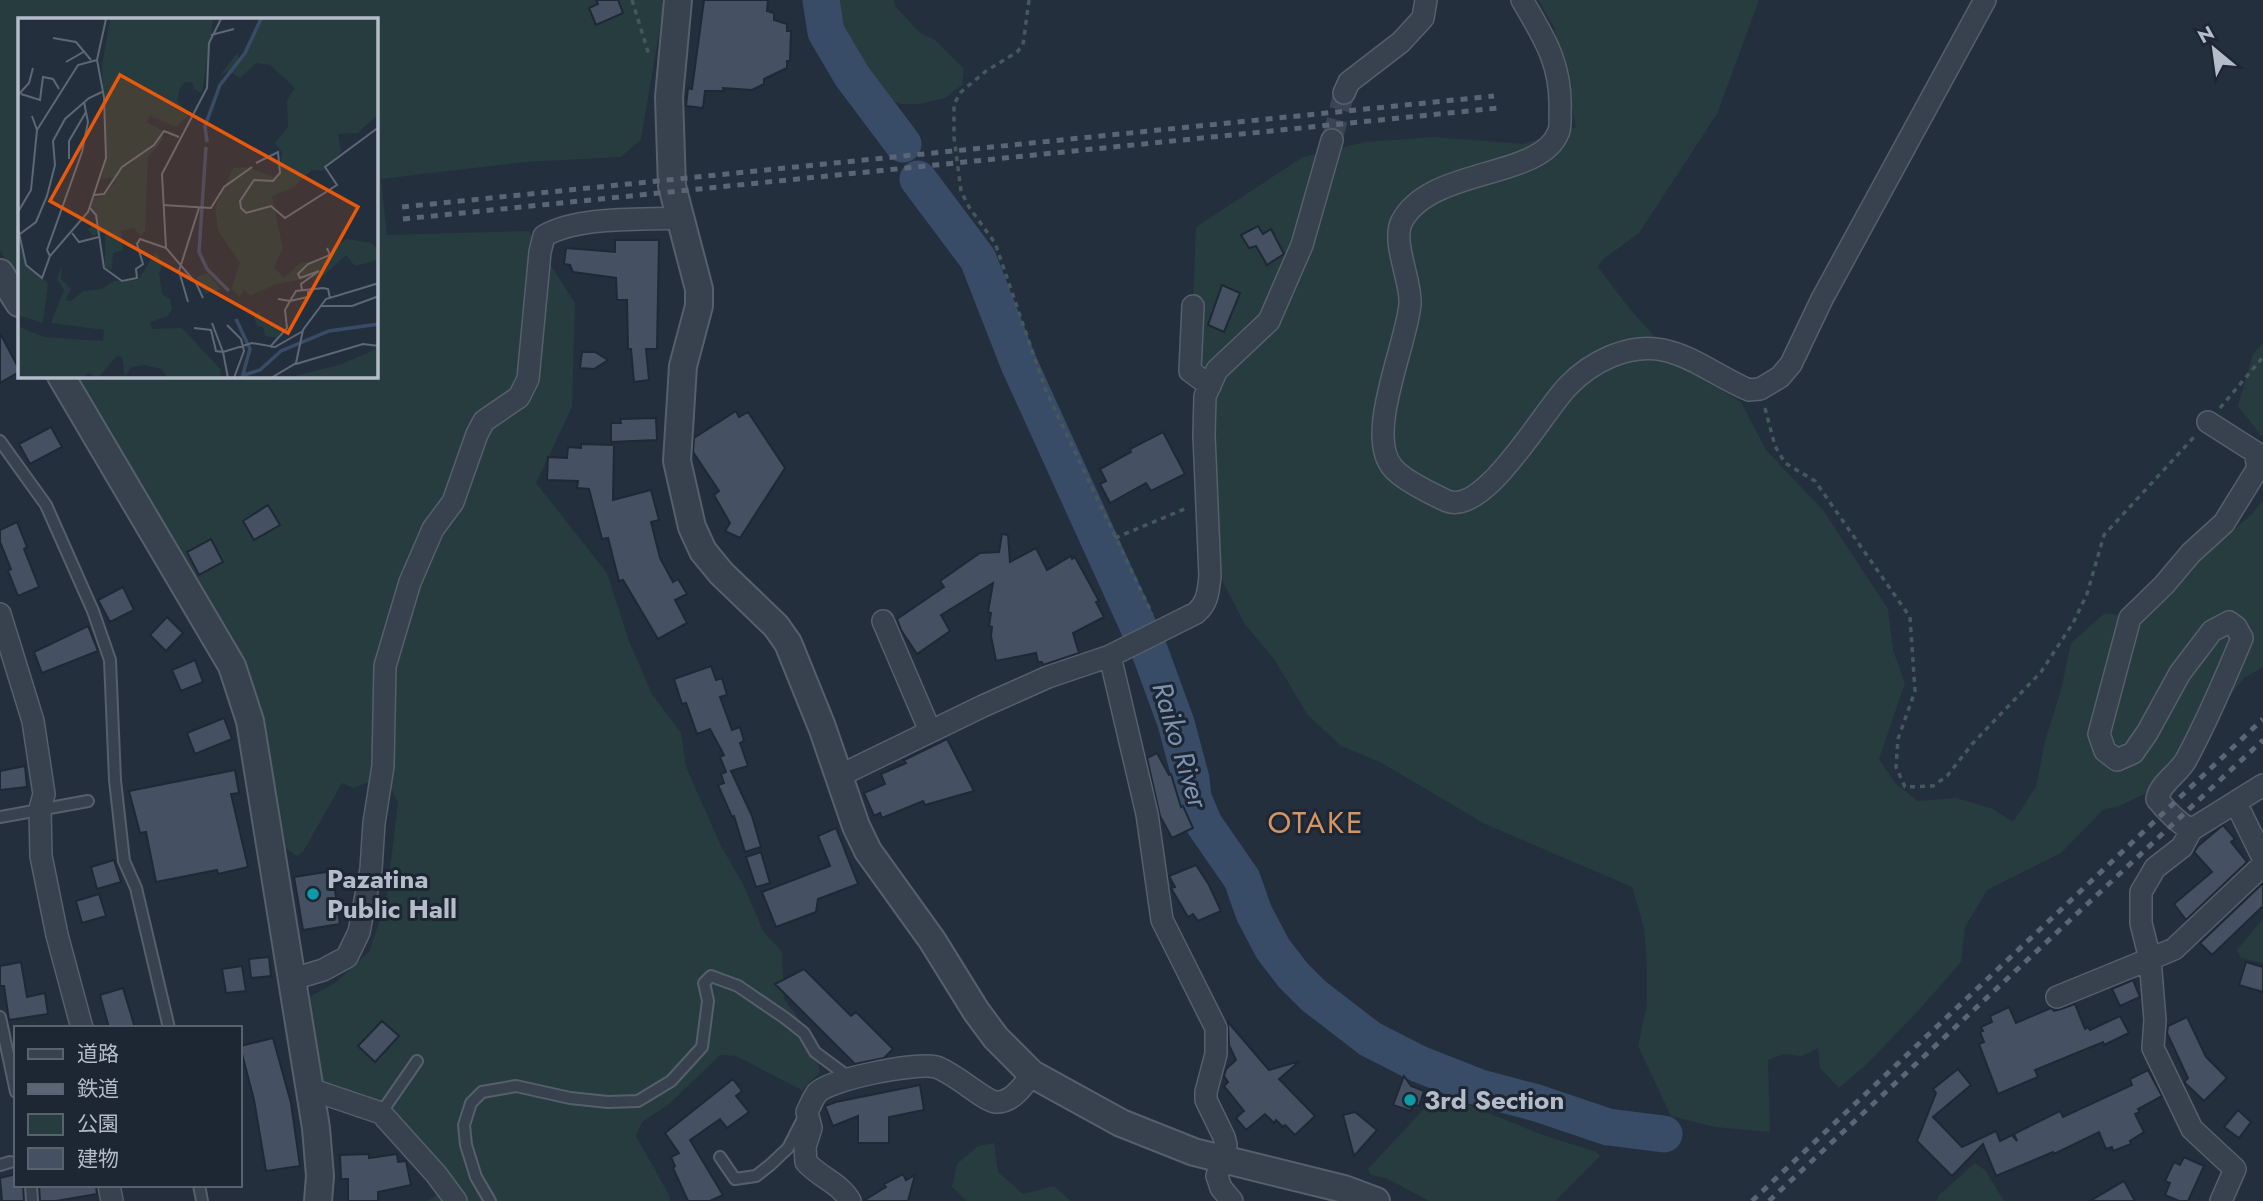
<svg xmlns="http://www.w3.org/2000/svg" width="2263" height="1201" font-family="Jost,'Noto Sans JP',sans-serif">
  <rect width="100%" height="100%" fill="#242f3e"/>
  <path fill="#263c3f" d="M0,0H661L664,4L641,139L621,157L524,162L381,179L387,235L529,231L575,303L572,407L536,483L607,573L629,641L652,694L681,733L686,767L721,846L743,884L763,931L782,952L784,999L813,1038L820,1072L802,1090L736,1056L720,1055L668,1105L642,1122L636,1136L669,1195L670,1201H427L441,1192L374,1102L351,1091L317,1087L304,1000L335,983L369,952L386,903L398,802L391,788L371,781L353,788L342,783L303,852L297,856L285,848L275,821L247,683L152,501L99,427L70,376H376V19H19V285L0,250Z
    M831,0H894L895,6L920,33L935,40L964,69L962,85L945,98L919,104H901L875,94L850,58L836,28Z
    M1538,0H1759L1717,114L1639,233L1602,260L1598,267L1629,308L1679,364L1741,402L1766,450L1823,510L1888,609L1893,650L1905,683L1879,759L1895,783L1918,801L1956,798L1993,809L2013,822L2036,787L2045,741L2061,690L2071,643L2105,613L2125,616L2172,562L2210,551L2253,513L2263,500V667L2244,678L2155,789L2119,806L2104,809L2061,853L1987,890L1965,927L1961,962L1918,1011L1867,1064L1839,1088L1820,1068L1818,1048L1802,1056L1783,1054L1768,1060L1770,1132L1715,1127L1671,1116L1638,1046L1647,1004V964L1644,928L1632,887L1485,824L1380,762L1341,746L1308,715L1274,659L1244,623L1223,582L1216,531L1205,410L1190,371L1196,227L1303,157L1365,142L1434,137L1524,144L1576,127L1554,27Z
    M2263,343V438L2238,406L2253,354Z
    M2263,919V963L2241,958L2237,950Z
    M1436,1096L1464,1103L1540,1134L1596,1152L1600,1156L1555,1201H1429L1388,1179L1371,1175L1368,1169Z
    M994,1143L998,1172L1023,1194L1054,1186L1071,1201H967L952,1187L957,1164L978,1146Z
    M1975,1163L1985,1170L2004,1201H1937L1939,1195Z"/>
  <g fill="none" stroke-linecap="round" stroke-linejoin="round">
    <path stroke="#394c67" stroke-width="37" d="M821,0L826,32L852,76L903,144
      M918,179L978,259L1019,364L1150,652L1176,723L1191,779L1193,798L1204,824L1242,879L1254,913L1273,949L1293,975L1314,996L1370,1039L1419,1064L1480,1088L1537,1103L1608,1127L1664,1134"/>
  </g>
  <path fill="#455162" stroke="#1f2835" stroke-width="2" d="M596,0H618L623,13L596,25L589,8L598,4Z
    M704,0H768L767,11L774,13V20L787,24V31H791L790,61H787V68L764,79V84L752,90L723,88L724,91H705L703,108L686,106L688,88L692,89Z
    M1258,226L1263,234L1271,229L1284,254L1267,265L1256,246L1249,248L1241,235Z
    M615,240H659L657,349H646L649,380L634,382L631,349H628L627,300H617L616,278L573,272L570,265L564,264L566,248L615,252Z
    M1222,285L1240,293L1224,332L1208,325Z
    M0,333L19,369V372L0,383Z
    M582,352H595L608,360L594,369L580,368Z
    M736,411L739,417L748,412L785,468L740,538L725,531L730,523L714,495L719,491L693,452L694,438Z
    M656,418L657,440L611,442V423H621L620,419Z
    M51,427L62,447L30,464L19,444Z
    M1163,432L1185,474L1151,491L1146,483L1110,503L1100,484L1106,481L1100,469L1131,452L1130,449Z
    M581,444L614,445L613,500L651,490L659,520L651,522L660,558L673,582L678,579L687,594L675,600L687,623L658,639L623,580L619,581L608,538L602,539L589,489L577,488L578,481L547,480L548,457L567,458L568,447L581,448Z
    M268,505L280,525L254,540L243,521Z
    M17,522L27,547L24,549L39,587L18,596L8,571L11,569L0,542V530Z
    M1002,534L1008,535L1010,562L1036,548L1047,570L1071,556L1072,559L1075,557L1099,601L1096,602L1104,617L1073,633L1079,653L1043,665L1042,662H1038L1036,653L996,661L991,636L992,627L989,626L991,613L988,612L993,583L941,615L950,631L917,654L901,630L897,619L944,587L940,581L980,553L999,552Z
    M211,539L223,562L199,575L187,552Z
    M123,587L134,610L110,622L98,600Z
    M167,617L183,633L166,651L150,635Z
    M88,626L98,651L42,673L34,652Z
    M195,660L203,682L181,691L172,670Z
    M711,666L716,680L722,678L727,695L720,697L732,730L740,727L744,741L740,743L748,766L731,771L752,816L761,847L745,852L734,816L732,817L718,785L724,783L721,774L726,772L720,757L724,755L710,729L697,734L686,703L682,704L674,679Z
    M224,718L232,739L195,754L187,733Z
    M947,739L974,791L925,805L923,801L882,818L880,813L874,816L864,793L885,784L881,774L906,763L904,760Z
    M1157,753L1169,775L1171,774L1181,807L1183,806L1193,828L1172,838L1160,816L1147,758Z
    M25,766L27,787L0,790V771Z
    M235,770L239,793L231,794L248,867L218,874L217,870L156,882L146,832L140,833L129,791Z
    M2223,825L2235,839L2231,842L2247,862L2186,920L2174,904L2212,872L2194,852L2198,846Z
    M836,828L858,884L818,899L816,912L776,927L762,892L830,866L818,836Z
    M761,852L770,883L756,887L746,857Z
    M114,860L121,882L97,889L91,867Z
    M1196,865L1209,885L1221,911L1198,921L1193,914L1188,917L1171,888L1175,887L1169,876Z
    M332,871L340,924L303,930L294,877Z
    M2263,883V906L2212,955L2200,943Z
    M99,894L106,916L82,923L76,901Z
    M269,957L271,976L251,978L249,959Z
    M21,962L27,997L45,993L48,1014L9,1020L4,986H0V966Z
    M2246,962L2263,967V992L2239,985Z
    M242,966L246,991L226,993L222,969Z
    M804,969L851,1016L856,1012L893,1049L884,1058L855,1064L775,984Z
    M2133,980L2140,997L2120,1006L2112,989Z
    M123,988L135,1028H109L100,995Z
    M2075,1004L2085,1029L2088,1027L2090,1030L2120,1016L2129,1033L2104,1045L2103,1042L2035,1070L2038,1077L1998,1094L1979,1044L1984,1042L1980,1032L1983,1031L1981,1027L1992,1022L1990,1016L2009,1007L2016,1023L2051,1008L2054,1011L2061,1009Z
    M2187,1017L2206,1057L2227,1078L2204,1101L2184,1082L2188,1078L2167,1033L2168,1026Z
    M382,1021L399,1036L375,1062L358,1046Z
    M1228,1022L1269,1070L1300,1061L1279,1079L1315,1116L1295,1135L1285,1125L1283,1127L1276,1120L1274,1123L1265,1114L1246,1130L1236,1118L1244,1111L1224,1086L1228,1082L1224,1076L1226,1069L1236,1060L1229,1045Z
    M273,1038L291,1103L300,1166L266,1171L254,1100L240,1046Z
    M1958,1069L1971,1085L1933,1117L1962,1147L1996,1131L2000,1141L2012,1135L2017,1141L2014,1134L2060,1111L2063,1117L2132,1085L2130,1079L2148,1070L2162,1096L2138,1109L2140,1112L2135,1114L2144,1132L2130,1141L2131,1144L2113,1151L2112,1147L2106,1149L2099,1132L2054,1154L2053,1152L1996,1176L1983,1144L1952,1176L1917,1141L1936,1093L1933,1089Z
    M1404,1076L1411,1086L1424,1091L1419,1106L1413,1104L1411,1111L1393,1105Z
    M733,1079L742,1091L736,1096L749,1112L727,1128L720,1119L690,1140L723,1195L710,1201H688L673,1168L675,1166L671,1157L679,1153L665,1133Z
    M920,1085L924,1110L889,1117V1143H858V1116L833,1126L825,1106L836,1102Z
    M2238,1110L2251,1122L2239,1138L2224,1127Z
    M1355,1112L1377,1130L1354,1156L1343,1115Z
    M369,1154V1158L397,1154L398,1162L406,1161L411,1185L378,1192V1201H348V1179H341L340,1155Z
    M2184,1157L2204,1166L2188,1201H2179L2165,1195L2170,1183L2165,1181L2174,1162L2180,1165Z
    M16,1174V1185H23L24,1201H2L0,1178Z
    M903,1174L906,1180L915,1175L908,1201H863L886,1187L884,1184Z
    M2124,1181L2135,1201H2090Z
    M39,1185H96L97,1194L56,1201H40Z"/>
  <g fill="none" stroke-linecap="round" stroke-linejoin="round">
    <path stroke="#3a4453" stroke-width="21" stroke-dasharray="21 10" stroke-linecap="butt" d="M1332,140L1344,93"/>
    <g stroke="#565f6c" stroke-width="14">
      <path id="service" d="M0,441L46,505L93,611L110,660L115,780L124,861L136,888L169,1028
        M0,817L88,801
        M0,1017L16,1092
        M381,1113L417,1061
        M720,1157L735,1179L756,1176L770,1165L788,1148L805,1115
        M0,1165L10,1162
        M31,1185L32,1201
        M199,1185L202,1201
        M490,1201L476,1177L466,1145L464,1125L471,1103L482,1092L516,1086L570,1098L608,1102L638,1101L671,1081L702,1047L708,1001L704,983L711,976L738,986L785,1018L804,1033L815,1052L850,1078"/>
    </g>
    <g stroke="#565f6c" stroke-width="24">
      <path id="minor" d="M1522,0C1545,39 1562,65 1560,112C1560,119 1561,128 1558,133C1540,179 1431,167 1402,221C1391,241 1412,282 1410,304C1407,344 1364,435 1393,468C1403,480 1432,494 1447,501C1485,516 1544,410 1568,386C1591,362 1628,343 1663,350C1693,356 1720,378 1749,390L1760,389L1780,377L1791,364L1822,299L1985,0
        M1344,93L1349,82L1401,42L1423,18L1426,0
        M1193,306L1190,371L1210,386
        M0,614L33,721L44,794L40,809L41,856L57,935L82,1028
        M883,621L930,731
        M1110,656L1147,814L1162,920L1216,1028V1054L1206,1092V1100L1224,1137L1226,1145L1217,1176L1221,1188L1232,1201
        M839,776L983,706L1048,677L1110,656L1196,613C1208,602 1208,593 1210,576L1204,435L1205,396L1217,370L1269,321L1302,245L1332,140
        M2236,803L2263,858
        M2191,830C2177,822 2168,813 2157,799C2160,783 2178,774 2186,760C2207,721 2225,679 2242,638L2236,627L2229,622L2212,631L2180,673L2147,733L2133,753L2117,760L2105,751L2099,734L2130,618L2164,585L2191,553L2224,523L2258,468L2255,452L2208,422
        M293,979L323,970L347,957L359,932L371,869L374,823L383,766L385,666L410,582L433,529L453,502L477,434L484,421L519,397L528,379L540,252L544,236C578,216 640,220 680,218
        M2057,997L2150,959L2141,923V892L2155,868L2182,847L2191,830L2263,785
        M310,1089L381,1113L436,1174L456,1201
        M109,1185L112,1201
        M850,1201C840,1183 819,1177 806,1162L805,1147L811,1128L807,1112C810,1106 813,1098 817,1093C830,1079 916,1062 936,1067C955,1073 984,1101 996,1102C1012,1103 1024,1085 1032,1074
        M2221,1201L2235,1169L2192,1129L2153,1048L2155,1020L2150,959L2174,949L2263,865"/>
    </g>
    <g stroke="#565f6c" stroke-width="30">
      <path id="tertiary" d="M678,0L669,97L672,186L699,289V306L683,366L677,461L692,527L703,551L721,573L776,626L788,643L822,727L856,826L868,851L932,940L976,1011L996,1038L1032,1074L1121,1123L1194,1152L1344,1189L1376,1201
        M0,273L19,303
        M61,376L232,666L250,721L316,1128L320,1176L318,1201"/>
    </g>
    <path stroke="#44595c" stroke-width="3.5" stroke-dasharray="5 5" stroke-linecap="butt" d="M632,0L649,55
      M1029,0L1023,45L1017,52L986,71L961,92L954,104V137L961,191L969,207L995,243L1046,391L1152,614
      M1765,408L1775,446L1785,463L1815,481L1910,617L1915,691L1898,739L1896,767L1905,787L1933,786L1947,776L1973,743L2041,672L2073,623L2087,594L2104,535L2194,437
      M2220,408L2263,357
      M1115,538L1187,508"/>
    <use href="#service" stroke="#38414e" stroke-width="10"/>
    <use href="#minor" stroke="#38414e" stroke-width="21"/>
    <use href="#tertiary" stroke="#38414e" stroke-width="26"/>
    <path stroke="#5a6575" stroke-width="5" stroke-dasharray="7 7" stroke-linecap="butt" d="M402,207L1494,96
      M403,219L1498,108
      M1752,1201L2263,719
      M1769,1201L2263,740"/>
  </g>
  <g fill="#0f9aa8" stroke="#1d2633" stroke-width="2.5">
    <circle cx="313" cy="894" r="7"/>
    <circle cx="1410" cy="1100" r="7"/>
  </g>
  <g text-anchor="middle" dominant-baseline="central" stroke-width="6" stroke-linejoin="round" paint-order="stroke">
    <g font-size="26" font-weight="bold" fill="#b4bcc9" stroke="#1d2633" text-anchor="start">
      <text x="327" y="879">Pazatina<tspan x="327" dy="30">Public Hall</tspan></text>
      <text x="1424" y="1100">3rd Section</text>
    </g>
    <g font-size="28" font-style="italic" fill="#7c92b1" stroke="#1d2633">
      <text transform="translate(1180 745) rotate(73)">Raiko River</text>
    </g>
    <g font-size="30" letter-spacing="2" fill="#d59563" stroke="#1d2633">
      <text x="1316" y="822">OTAKE</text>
    </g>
  </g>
  <g transform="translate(18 18)">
    <rect width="360" height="360" fill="#242f3e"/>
    <path d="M92,1H194L195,4L184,75L176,71L175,65L167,64L162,70L159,83L172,96L158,109L132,98L129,104L144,112L145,122L130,139L127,213L123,218L116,210L103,213L105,232L95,235L94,252L87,249V214L75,218L70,211L80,205L72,189L76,180L86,178L97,164L92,159L83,162L88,143L84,47ZM245,1H360V96L340,115L320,116L323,134L305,153L294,152L276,169L254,178L265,231L256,249L266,260L282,245L311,241L314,230L329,221L353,225L360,231V242L337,248L328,237L305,258L259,266L232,278L226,271L222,279L213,271L222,245L200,213L197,189L215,150L230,149L260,161L264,134L257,125L270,109L269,82L277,70L252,47L238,45L222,60L210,53L202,57L220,34V41L226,36ZM0,218L7,247L30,265L25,305L0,297ZM138,234L145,246L141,254L144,276L152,281L154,291L150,298L132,304L134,311L164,310L203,352L202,360H150L143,351L127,347L113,349L107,359L104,339L99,338L80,360L70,355L65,360H0V308L26,319L85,323L86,312L33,305L46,272L39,261L44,247L43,261L53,271L47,282L53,283L65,273L84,271L96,263L120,262ZM189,255L192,258L203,271L187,276L178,259ZM242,294L243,302L263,313L259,320L247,318L245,309L239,308L235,296ZM360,330V360H269L324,346Z" fill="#263c3f"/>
    <path fill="none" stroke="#394c67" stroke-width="3.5" d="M189,124L187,108L202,67L227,35L243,1M188,129L181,234L189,251L211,273M218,301L232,331L224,360M226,357L242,352L263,333L311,313L361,306"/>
    <path fill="none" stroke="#5e6776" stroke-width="2" d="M193,17L216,11M35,20L58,24L73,42M48,44L67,33M1,76L11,65L15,50M3,76L22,82L25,59L35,61L41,71M19,112L60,47L79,42M51,141V123L68,94M238,145L260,134L262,155L255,163L236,162L222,183L223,190L228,195L253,188L267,200L319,167L307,149L361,109M76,177L86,176L104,149L136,127L146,113L161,119M145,187L193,190L206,169L234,149M71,189L78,197L86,250L104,263L119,260L118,251L125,246L119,226L122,221L148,230M0,194L13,172L19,112L14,98M0,210L8,247L24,260L32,238L70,194L88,140L86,79L79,42L88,1M54,215L61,224L81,219M2,216L18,204L29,178L37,147L35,123L47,101L71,80L84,74M32,238L29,232L64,134L70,104L66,84M284,272L283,266L301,253L282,260L280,256L290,246L312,237L309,230M185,280L178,265L148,230L144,156L189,70L191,25L203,1M260,281L272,283L278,273L305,270L310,271L312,280M170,284L161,253L181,190M302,288H334L361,278M194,305L205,334M209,307L223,321L226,333L216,360M176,310L193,312L198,333L205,334M252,329L269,310L267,292L272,283L290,279V271M278,346L345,326L361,328M210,360L205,334L234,325L257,329L285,313M253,360L278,345L285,312L308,281L361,265"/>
    <path fill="#e8590c" fill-opacity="0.15" stroke="#e8590c" stroke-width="3.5" d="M102,57L340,189L270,315L32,183Z"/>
    <rect width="360" height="360" fill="none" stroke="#b4bcc9" stroke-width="3.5"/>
  </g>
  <rect x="14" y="1026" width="228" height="161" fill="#1d2633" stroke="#59626f" stroke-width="2"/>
  <rect x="28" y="1049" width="35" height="10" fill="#38414e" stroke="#59626f" stroke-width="2"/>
  <text x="77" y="1061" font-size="21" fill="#b4bcc9">道路</text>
  <rect x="28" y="1084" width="35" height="10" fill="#5a6575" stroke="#59626f" stroke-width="2"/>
  <text x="77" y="1096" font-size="21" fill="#b4bcc9">鉄道</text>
  <rect x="28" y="1114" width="35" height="21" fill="#263c3f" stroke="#59626f" stroke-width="2"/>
  <text x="77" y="1131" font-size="21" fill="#b4bcc9">公園</text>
  <rect x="28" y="1148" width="35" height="21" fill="#455162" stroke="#59626f" stroke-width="2"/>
  <text x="77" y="1166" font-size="21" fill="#b4bcc9">建物</text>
  <g transform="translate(2214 49) rotate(331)" stroke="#1d2633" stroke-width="5" paint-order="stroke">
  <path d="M0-5L12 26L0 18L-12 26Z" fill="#b4bcc9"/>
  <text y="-10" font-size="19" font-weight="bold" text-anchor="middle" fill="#b4bcc9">N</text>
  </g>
</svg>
